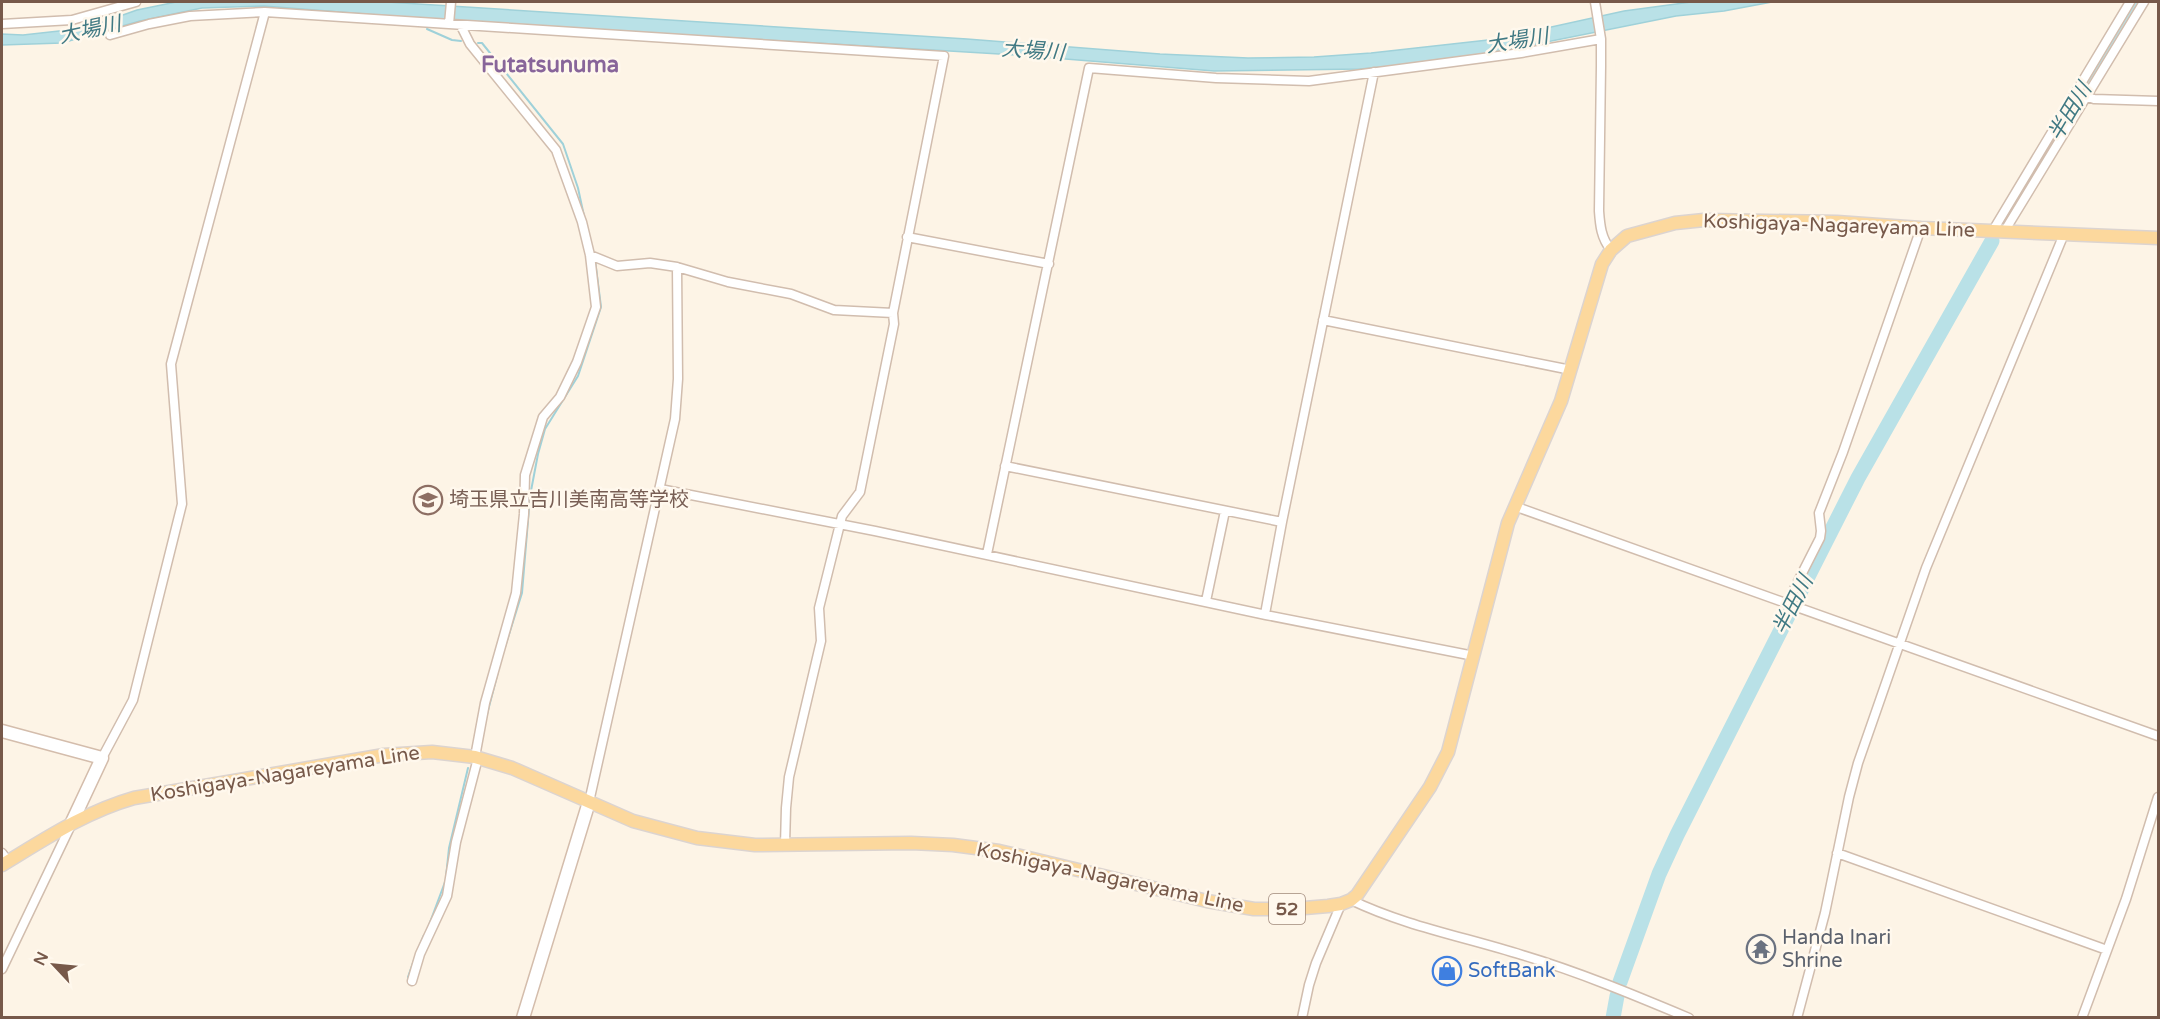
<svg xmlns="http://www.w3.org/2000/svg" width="2160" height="1019" font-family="'Varela Round','Noto Sans JP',sans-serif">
  <rect width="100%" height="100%" fill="#fdf4e6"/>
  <path fill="#b9e1e7" stroke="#9fd1d9" stroke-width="1.5" d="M176,2H387L967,39L1160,54L1248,58L1314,57L1371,53L1497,39L1624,11L1691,2H1772L1724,11L1676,16L1451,61L1360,69L1214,71L1016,55L467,22L264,6L202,8L140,21L62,43L2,45V34L23,35L86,28L137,10Z"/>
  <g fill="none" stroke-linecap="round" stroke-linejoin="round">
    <path stroke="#9fd1d9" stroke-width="2" d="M427,29L452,40L461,41
      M478,43H482L563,144L578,188L584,216
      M505,647L522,593L530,496L538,454L545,429L578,376L601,307L595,260
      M485,722L498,672
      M446,877L449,848L468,768
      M429,925L445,882
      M417,952L424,935
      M408,977L415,957"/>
    <path stroke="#b9e1e7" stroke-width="15" d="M2003,222L2137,2
      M1620,982L1659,874L1677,835L1858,478L1992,241
      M1613,1018L1617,996"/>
    <g stroke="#d1bdae" stroke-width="11">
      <path id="street" d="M1595,2L1601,39V66L1599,211C1600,225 1601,238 1611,250
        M2,24L72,20L136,2
        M449,24L451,2
        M461,26L470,44L556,150L582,222L590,255L596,307L577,362L560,397L543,417L525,475L524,514L516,593L485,703L475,757
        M110,35L149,24L190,16L265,12L944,56L893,313L894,324L860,492L842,516L819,608L821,641L789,777L786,808L785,845
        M2082,95L2094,99L2158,101
        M1992,232L2130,2
        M2004,232L2144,2
        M907,237L1049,264
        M590,255L617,266L650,263L677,267
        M1323,320L1571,370
        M1005,466L1282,522
        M660,489L875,531L1266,615L1474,656
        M1514,506L2158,736
        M987,554L1089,68L1216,78L1309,81L1521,53L1601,39
        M1206,601L1225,511
        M1787,603L1820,538L1821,531L1819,513L1843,452L1921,228
        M1265,614L1282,522L1374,72
        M102,758L133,700L182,504L171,364L265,12
        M589,802L675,419L678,379L677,267L728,282L791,294L834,310L893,313
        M2,853L8,861
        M1837,853L2107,950
        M1351,900C1405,926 1465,937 1522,955C1579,972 1634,995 1689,1018
        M2,969L71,825
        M412,981L420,954L447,896L456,842L478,758
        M1302,1018L1309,985L1316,963L1341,904
        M1797,1018L1825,913L1849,797L1858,763L1926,568L2064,234
        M2082,1018L2126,899L2158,797"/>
    </g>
    <g stroke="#d4bdac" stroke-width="15">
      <path id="secondary" d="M2,731L102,758L72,822
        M523,1018L589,802"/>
    </g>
    <g stroke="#dcd4d0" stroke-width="15">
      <path id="primary" d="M2,865C45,839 85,812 134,798L384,755L432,752L475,757L512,768L633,821L697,838L755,845L911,843L953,845L999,851L1207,901L1254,909H1293L1328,906L1341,904L1351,900L1357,895L1430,787L1448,752L1508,523L1561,401L1602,264L1611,250L1627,236L1675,223L1704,220L1837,222L1921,228L2158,238"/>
    </g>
    <use href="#street" stroke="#fff" stroke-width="8"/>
    <use href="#secondary" stroke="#fff" stroke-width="12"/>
    <use href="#primary" stroke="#fcd89d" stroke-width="12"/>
  </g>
  <defs>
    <g id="school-ring" transform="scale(1.5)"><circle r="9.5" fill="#fff8ed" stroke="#8d6e63" stroke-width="1.5"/><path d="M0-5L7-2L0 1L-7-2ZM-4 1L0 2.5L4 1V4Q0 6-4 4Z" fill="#8d6e63"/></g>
    <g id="temple-ring" transform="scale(1.5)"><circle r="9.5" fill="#fff8ed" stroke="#6b7280" stroke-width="1.5"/><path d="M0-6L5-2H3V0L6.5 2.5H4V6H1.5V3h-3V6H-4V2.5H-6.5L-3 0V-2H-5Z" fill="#6b7280"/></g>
    <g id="shop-ring" transform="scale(1.5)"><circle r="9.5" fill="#fff8ed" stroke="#3f7fe0" stroke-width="1.5"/><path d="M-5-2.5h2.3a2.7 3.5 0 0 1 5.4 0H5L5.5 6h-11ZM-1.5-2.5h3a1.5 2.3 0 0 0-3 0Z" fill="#3f7fe0"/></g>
  </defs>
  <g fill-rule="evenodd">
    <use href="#school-ring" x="428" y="500"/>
    <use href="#temple-ring" x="1761" y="949"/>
    <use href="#shop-ring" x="1447" y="971"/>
  </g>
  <g text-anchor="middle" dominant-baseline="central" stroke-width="5" stroke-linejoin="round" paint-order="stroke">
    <rect fill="#fff8ed" stroke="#a0897b" stroke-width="1.5" x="1269" y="894" width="36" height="30" rx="4.5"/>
    <g font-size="18" font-weight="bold" fill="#77594a">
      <text x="1287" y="909">52</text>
    </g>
    <g font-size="20" fill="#77594a" stroke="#fff8ed">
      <text transform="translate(1839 226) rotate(2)">Koshigaya-Nagareyama Line</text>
      <text transform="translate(285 774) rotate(-9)">Koshigaya-Nagareyama Line</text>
      <text transform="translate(1110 878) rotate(12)">Koshigaya-Nagareyama Line</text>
    </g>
    <g font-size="20" fill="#785e54" stroke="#fff8ed" text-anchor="start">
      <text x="449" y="500">埼玉県立吉川美南高等学校</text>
    </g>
    <g font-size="20" fill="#5b616d" stroke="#fff8ed" text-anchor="start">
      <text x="1782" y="938">Handa Inari<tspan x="1782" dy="23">Shrine</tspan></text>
    </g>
    <g font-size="20" fill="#366cbe" stroke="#fff8ed" text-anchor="start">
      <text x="1468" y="971">SoftBank</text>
    </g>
    <g font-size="21" font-style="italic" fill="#407983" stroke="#fff8ed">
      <text transform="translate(90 30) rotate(-12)">大場川</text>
      <text transform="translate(1517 41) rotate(-9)">大場川</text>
      <text transform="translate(1033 51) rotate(4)">大場川</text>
      <text transform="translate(2070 112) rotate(-59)">半田川</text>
      <text transform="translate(1793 605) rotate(-63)">半田川</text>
    </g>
    <g font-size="22" font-weight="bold" fill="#88659a" stroke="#fff8ed">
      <text x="550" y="65">Futatsunuma</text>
    </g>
  </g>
  <rect width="2160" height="1019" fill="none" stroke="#77594a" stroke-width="6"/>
  <g transform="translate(54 965) rotate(296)" stroke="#fff8ed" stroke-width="4.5" paint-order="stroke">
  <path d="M0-4.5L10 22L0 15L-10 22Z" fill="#77594a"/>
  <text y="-9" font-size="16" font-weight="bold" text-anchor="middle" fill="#77594a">N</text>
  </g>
</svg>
